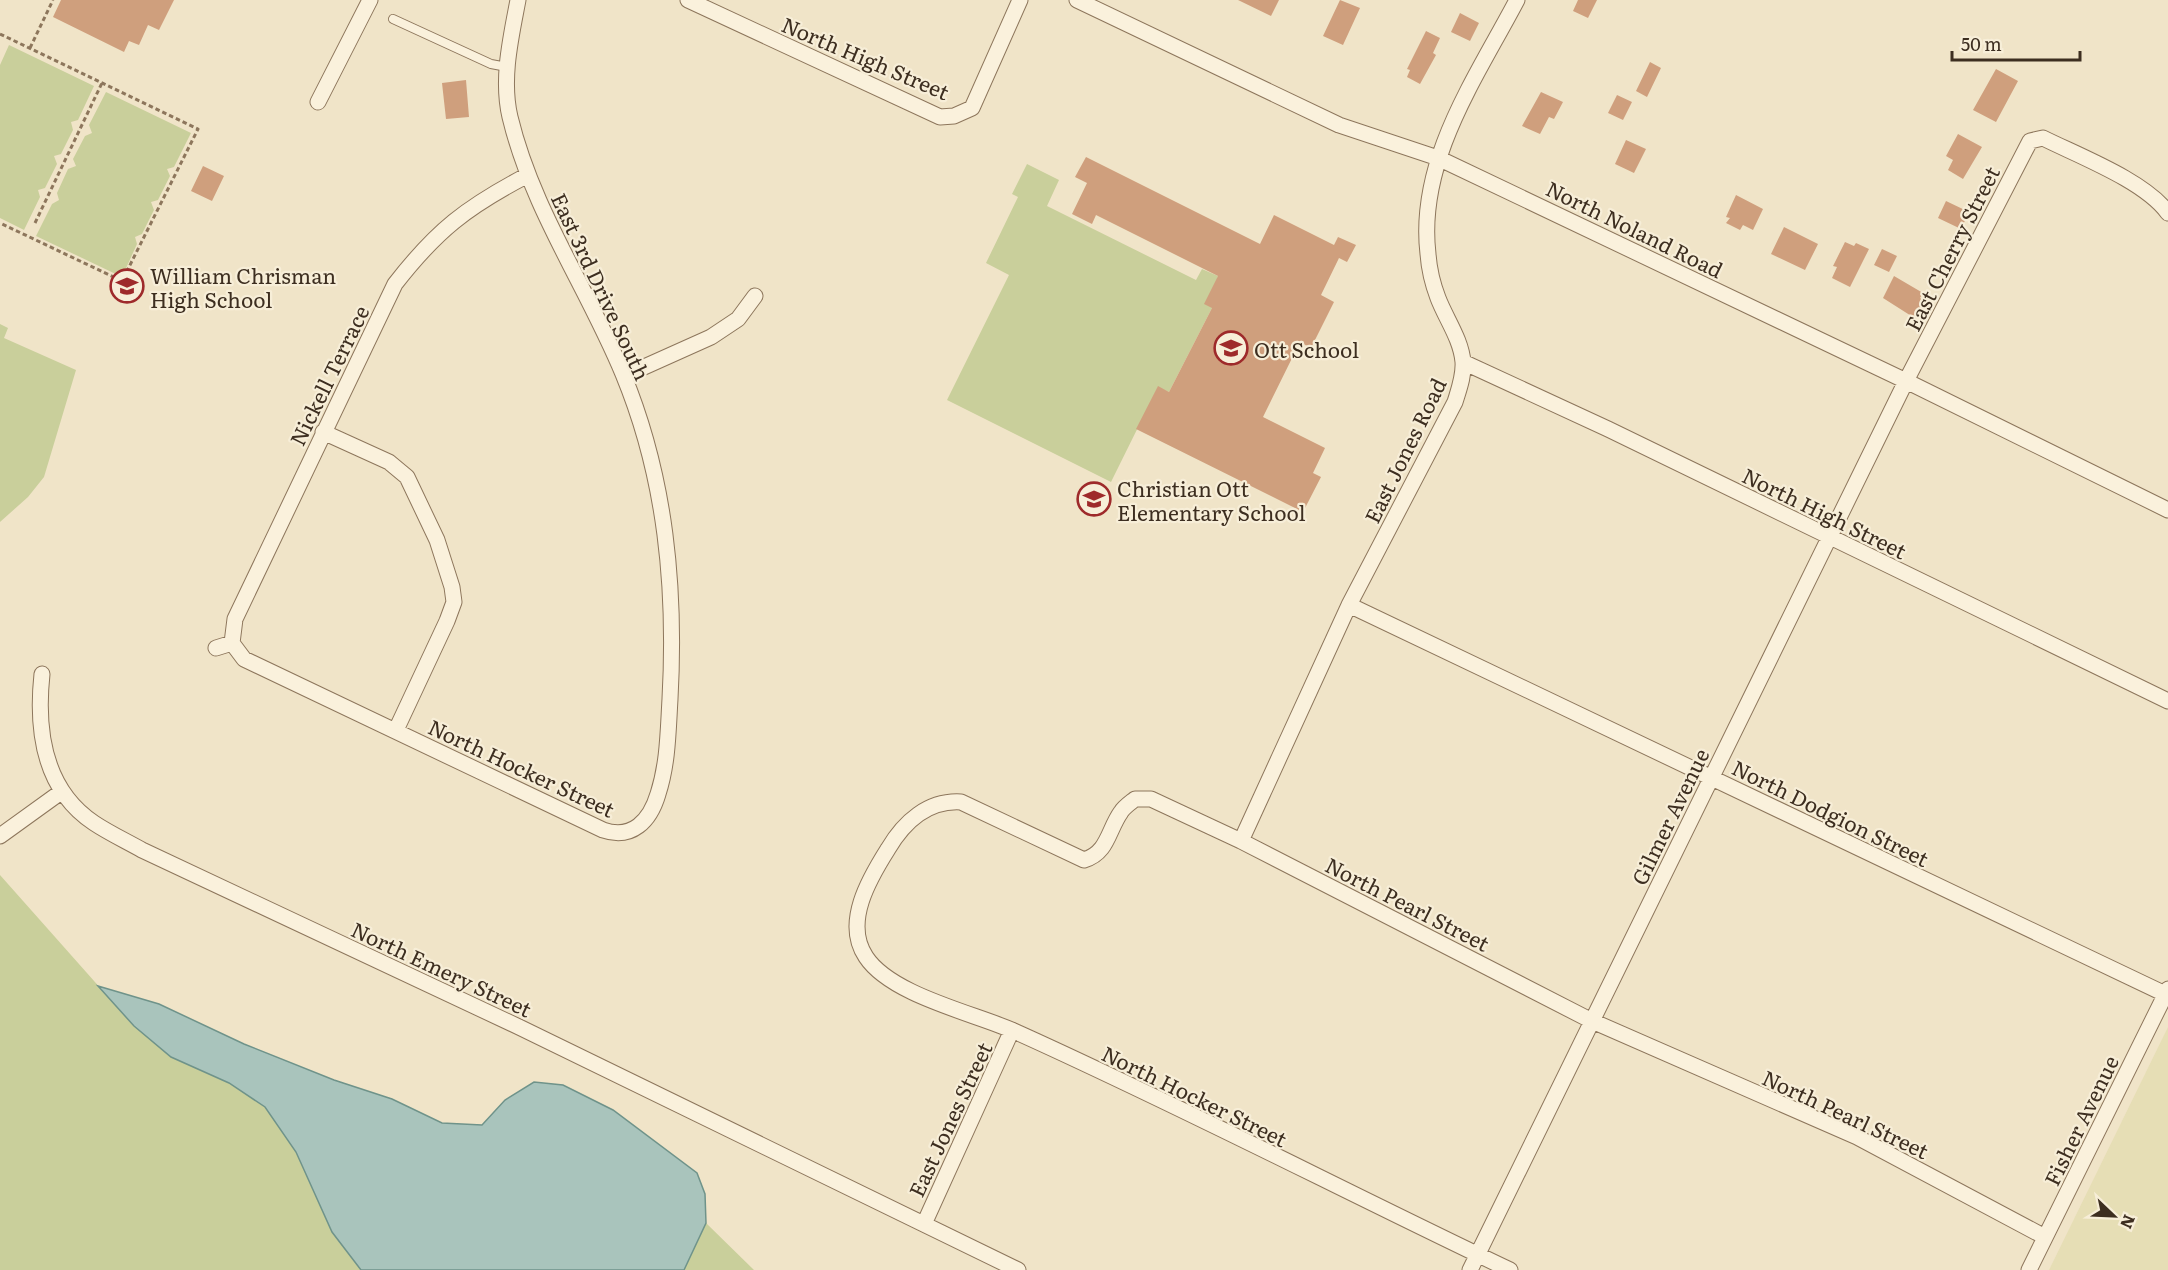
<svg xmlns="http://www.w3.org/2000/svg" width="2168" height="1270" font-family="Literata,serif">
  <rect width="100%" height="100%" fill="#f0e4c8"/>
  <path fill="#e6deb5" d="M2168,1027V1270H2049Z"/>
  <path fill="#c9cf9b" d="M9,45L94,86L78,120L71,122L73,130L61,154L54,156L57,164L45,188L38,190L40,197L24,230L0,218V65Z
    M106,92L191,133L174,167L167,169L170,176L158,200L151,202L154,210L142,234L135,237L137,244L122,277L36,236L52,204L59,200L57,193L68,169L76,166L73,159L85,136L92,133L89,125Z
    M1027,164L1059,180L1047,206L1196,280L1202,269L1218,276L1212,308L1169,392L1158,387L1111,482L947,400L1009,275L986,263L1018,197L1012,194Z
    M0,324L8,328L4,338L76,370L44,477L28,497L0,522Z
    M0,875L134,1026L171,1057L229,1083L265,1107L296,1152L332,1232L361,1270H0Z
    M706,1223L754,1270H684Z"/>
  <path fill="#a9c4bc" stroke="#6f938a" stroke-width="1.5" d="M98,986L159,1004L244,1044L334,1080L392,1099L442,1123L482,1125L505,1100L534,1082L563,1085L613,1110L697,1173L705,1194L706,1223L684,1270H361L332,1232L296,1152L265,1107L229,1083L171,1057L134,1026Z"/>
  <path fill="#cf9f7d" d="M61,0H174L159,30L148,25L139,45L129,41L124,52L53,17Z
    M1238,0H1279L1271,16Z
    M1340,0L1360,8L1343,45L1323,36Z
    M1578,0H1597L1588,18L1573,11Z
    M1460,13L1479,23L1470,41L1451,32Z
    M1426,31L1440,38L1433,53L1436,55L1420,84L1407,77L1410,70L1407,69Z
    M1650,62L1661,68L1647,97L1636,91Z
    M1996,69L2018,81L1996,122L1973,110Z
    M466,80L469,117L446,119L442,83Z
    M1541,92L1563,102L1554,119L1549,117L1540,134L1522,126Z
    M1617,95L1632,102L1623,120L1608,113Z
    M1958,134L1982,147L1963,179L1948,170L1953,160L1946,156Z
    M1626,140L1646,149L1634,173L1615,164Z
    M1086,157L1260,244L1274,215L1334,245L1338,237L1356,245L1347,262L1339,258L1321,295L1334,302L1311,348L1300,342L1263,417L1325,448L1313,473L1321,477L1303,512L1136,429L1158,386L1169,392L1212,308L1204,304L1218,276L1096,215L1092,224L1072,214L1087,183L1075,177Z
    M203,166L224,176L212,201L191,191Z
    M1736,195L1763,209L1753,230L1743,225L1740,230L1726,223L1730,218L1726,217Z
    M1946,201L1969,212L1961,229L1938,218Z
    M1784,227L1818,244L1805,270L1771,254Z
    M1845,242L1854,246L1856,243L1869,249L1850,287L1832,278L1837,267L1833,266Z
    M1882,249L1897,256L1889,272L1874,265Z
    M1894,276L1923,293L1920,298L1925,301L1916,319L1883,298Z"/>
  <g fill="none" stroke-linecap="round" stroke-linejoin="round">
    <g stroke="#8d765c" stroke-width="10">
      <path id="lane" d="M393,19L491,64L507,67"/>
    </g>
    <g stroke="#8d765c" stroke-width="17">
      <path id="street" d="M688,0L940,117L954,116L972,108L1020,0
        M1077,0L1339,125L1438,158L1906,381L2168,510
        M318,102L370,0
        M1463,362L1608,429L2168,701
        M624,376L711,337L738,319L755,296
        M323,432L389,462L407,477L437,540L452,587L454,602L447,621L396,730
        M1349,605L2165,994
        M232,643L244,659L603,830C632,840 650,821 658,794C668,763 668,732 670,699C676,588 666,478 623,374C587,287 532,209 510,117C501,79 511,37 518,0
        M232,643L235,619L395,284C437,230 467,207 526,176
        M216,648L232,643
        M42,674C36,730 43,789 94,823C109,833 126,841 142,850L519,1027L1018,1270
        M0,836L61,792
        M1241,841L1349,605L1455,402C1459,389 1464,376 1463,362C1461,339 1446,319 1438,298C1433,285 1429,268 1428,254C1417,161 1476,78 1517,0
        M924,1224L1012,1030
        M1470,1270L1906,381L2030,141L2043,138C2079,156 2145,181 2168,213
        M1510,1270C1344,1191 1181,1106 1014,1031C973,1013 891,995 866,957C843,923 869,879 888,849C904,822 928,800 961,802L1084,860C1108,853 1108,830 1121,812C1124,807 1130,803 1135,799H1151L1241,841L1592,1021L1857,1137L2045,1237
        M2029,1270L2168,989"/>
    </g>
    <path stroke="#8d765c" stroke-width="3" stroke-dasharray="4.5 3" stroke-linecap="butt" d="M0,34L198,129L122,281L0,223
      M30,48L53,0
      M35,223L102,83"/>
    <use href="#lane" stroke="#faf1dc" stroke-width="8"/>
    <use href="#street" stroke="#faf1dc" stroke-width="15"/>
  </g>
  <defs>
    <g id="school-ring" transform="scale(1.725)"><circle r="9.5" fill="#f7eed8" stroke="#9e2a2b" stroke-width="1.5"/><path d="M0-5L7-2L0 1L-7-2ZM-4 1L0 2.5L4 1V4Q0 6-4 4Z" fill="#9e2a2b"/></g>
  </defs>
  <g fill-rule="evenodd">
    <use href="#school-ring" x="127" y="286"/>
    <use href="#school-ring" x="1231" y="348"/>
    <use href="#school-ring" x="1094" y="499"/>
  </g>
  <g text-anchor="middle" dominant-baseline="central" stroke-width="4.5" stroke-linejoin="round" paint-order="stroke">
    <g font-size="21" fill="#3d2e20" stroke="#f7eed8">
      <text transform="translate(866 57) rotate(23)">North High Street</text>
      <text transform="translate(1635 228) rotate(26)">North Noland Road</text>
      <text transform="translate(1951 248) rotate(-63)">East Cherry Street</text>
      <text transform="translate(602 286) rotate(65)">East 3rd Drive South</text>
      <text transform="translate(328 375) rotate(-64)">Nickell Terrace</text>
      <text transform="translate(1404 450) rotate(-64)">East Jones Road</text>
      <text transform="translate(1825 512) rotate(26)">North High Street</text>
      <text transform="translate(522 767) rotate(25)">North Hocker Street</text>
      <text transform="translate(1831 812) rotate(26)">North Dodgion Street</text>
      <text transform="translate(1669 816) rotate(-64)">Gilmer Avenue</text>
      <text transform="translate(1408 903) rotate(27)">North Pearl Street</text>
      <text transform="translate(442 968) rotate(25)">North Emery Street</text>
      <text transform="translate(1195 1095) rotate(26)">North Hocker Street</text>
      <text transform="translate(1846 1113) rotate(25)">North Pearl Street</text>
      <text transform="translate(949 1119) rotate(-65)">East Jones Street</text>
      <text transform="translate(2080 1120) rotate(-64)">Fisher Avenue</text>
    </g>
    <g font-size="21" fill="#3d2e20" stroke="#f7eed8" text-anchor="start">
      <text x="150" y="274">William Chrisman<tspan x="150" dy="24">High School</tspan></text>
      <text x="1254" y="348">Ott School</text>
      <text x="1117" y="487">Christian Ott<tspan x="1117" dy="24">Elementary School</tspan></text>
    </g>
  </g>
  <g transform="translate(2114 1216) rotate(113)" stroke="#f7eed8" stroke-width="4.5" paint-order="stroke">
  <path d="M0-4.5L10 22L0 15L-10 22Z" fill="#3d2e20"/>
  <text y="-9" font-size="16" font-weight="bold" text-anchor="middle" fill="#3d2e20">N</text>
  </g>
  <path d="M1952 51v9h128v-9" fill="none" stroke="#3d2e20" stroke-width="3"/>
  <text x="1961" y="51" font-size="18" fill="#3d2e20" stroke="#f7eed8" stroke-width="4.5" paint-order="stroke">50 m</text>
</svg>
